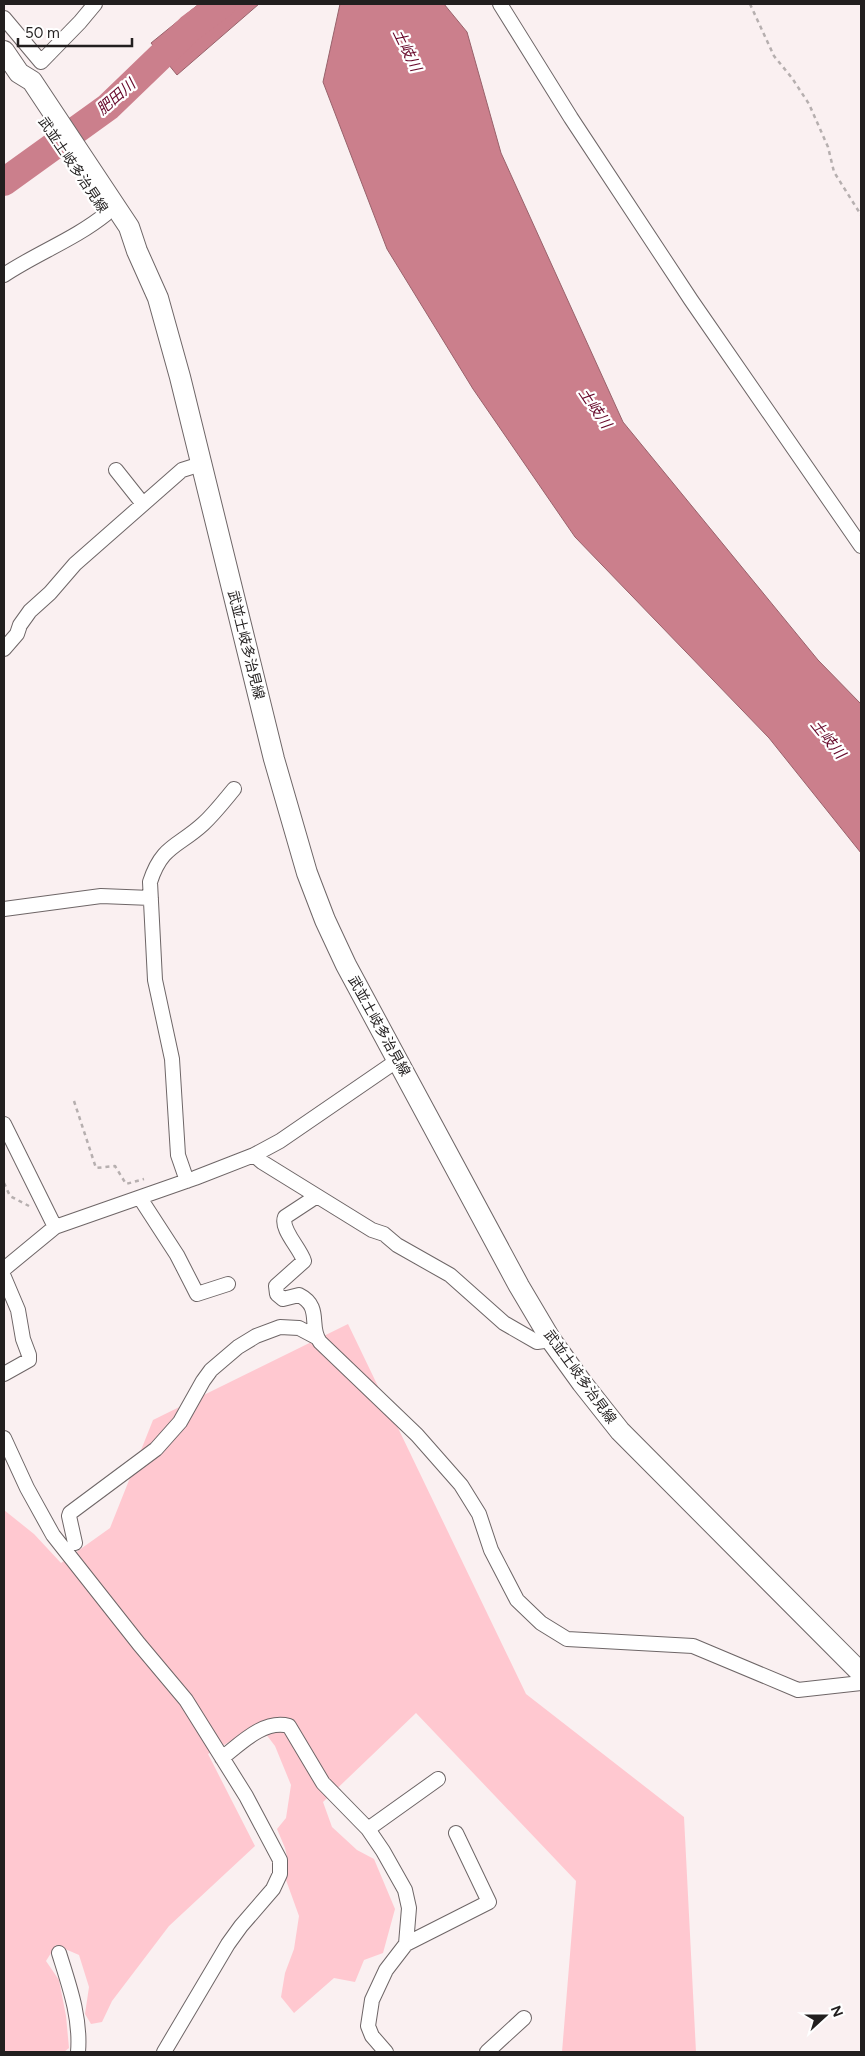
<svg xmlns="http://www.w3.org/2000/svg" width="865" height="2056" font-family="Figtree,'Noto Sans JP',sans-serif">
  <rect width="100%" height="100%" fill="#faf0f1"/>
  <path fill="#ffc8d0" d="M348,1324L526,1694L684,1817L696,2052H562L576,1881L416,1713L323,1802L332,1827L357,1850L374,1859L395,1909L383,1953L364,1960L355,1982L334,1978L294,2013L281,1997L285,1973L294,1949L299,1916L286,1880L288,1861L285,1848L277,1829L286,1818L291,1785L275,1746L259,1725L208,1754L255,1846L169,1926L112,2001L102,2022L91,2024L85,2014L89,1987L79,1955L56,1945L46,1961L59,1980L66,2016L69,2048L64,2052H4V1510L34,1534L61,1563L110,1528L153,1420Z"/>
  <path fill="#cb7f8c" stroke="#98626b" d="M199,4H259L177,75L151,43Z
    M340,4H444L467,32L501,153L623,422L818,660L861,704V853L769,738L575,537L473,389L387,249L323,82Z"/>
  <g fill="none" stroke-linecap="round" stroke-linejoin="round">
    <path stroke="#cb7f8c" stroke-width="28" d="M4,182L108,107L190,28L222,4"/>
    <g stroke="#6e6667" stroke-width="16">
      <path id="street" d="M500,4L571,118L691,300L861,546
        M4,18L41,62L80,22L95,4
        M4,275C37,253 75,239 106,214
        M116,470L143,504
        M4,649L17,634L20,625L30,611L50,593L75,564L182,470L201,464
        M4,909L101,896L151,898
        M4,1124L55,1227
        M254,1155L262,1162L372,1230L384,1234L397,1245L450,1275L504,1323L537,1342L551,1340
        M187,1181L178,1155L172,1059L155,980L150,882C162,845 178,847 203,824C214,814 224,801 234,789
        M317,1196L285,1217C280,1229 300,1248 304,1261L276,1286L277,1294L283,1299L299,1295C323,1307 308,1327 320,1342L417,1435L461,1485L479,1514L491,1550L517,1600L541,1623L567,1639L693,1646L798,1690L861,1683
        M140,1198L177,1255L197,1294L228,1284
        M4,1269L55,1227L195,1178L254,1155L280,1141L398,1060
        M4,1277L18,1310L23,1339L29,1355V1360L4,1374
        M4,1438L27,1488L53,1535L139,1644L186,1700L246,1796L280,1860V1874L273,1889L241,1926L228,1944L164,2052
        M75,1543L69,1516L70,1513L156,1449L180,1422L203,1381L211,1370L238,1347L256,1336L280,1327L299,1328L316,1337
        M222,1758C240,1744 264,1719 289,1726L323,1783L368,1829L383,1851L405,1890L409,1908L406,1944L386,1970L372,2000L368,2026L372,2036L386,2052
        M368,1829L438,1779
        M406,1944L489,1902L456,1833
        M59,1953C69,1985 81,2018 78,2052
        M487,2052L524,2018"/>
    </g>
    <g stroke="#6e6667" stroke-width="22">
      <path id="secondary" d="M4,51L19,73L32,81L129,227L137,251L158,298L180,377L274,759L307,873L325,920L346,965L519,1286L551,1340L582,1383L620,1431L861,1673"/>
    </g>
    <path stroke="#b6afaf" stroke-width="2.5" stroke-dasharray="4 4" stroke-linecap="butt" d="M750,4L774,56L792,78L809,104L828,147L834,172L861,215
      M74,1101L96,1168L115,1166L126,1184L144,1179
      M4,1183L10,1196L29,1206"/>
    <use href="#street" stroke="#fff" stroke-width="14"/>
    <use href="#secondary" stroke="#fff" stroke-width="20"/>
  </g>
  <g text-anchor="middle" dominant-baseline="central" stroke-width="4.5" stroke-linejoin="round" paint-order="stroke">
    <g font-size="14" fill="#221f1f" stroke="#fff">
      <text transform="translate(73 165) rotate(56)">武並土岐多治見線</text>
      <text transform="translate(246 645) rotate(76)">武並土岐多治見線</text>
      <text transform="translate(379 1026) rotate(61)">武並土岐多治見線</text>
      <text transform="translate(580 1377) rotate(54)">武並土岐多治見線</text>
    </g>
    <g font-size="15" font-style="italic" fill="#660729" stroke="#fff">
      <text transform="translate(407 50) rotate(64)">土岐川</text>
      <text transform="translate(116 97) rotate(-41)">肥田川</text>
      <text transform="translate(595 408) rotate(56)">土岐川</text>
      <text transform="translate(828 739) rotate(51)">土岐川</text>
    </g>
  </g>
  <rect width="865" height="2056" fill="none" stroke="#221f1f" stroke-width="10"/>
  <g transform="translate(825 2016) rotate(69)" stroke="#ffffff" stroke-width="4" paint-order="stroke">
  <path d="M0-4L9 19L0 12L-9 19Z" fill="#221f1f"/>
  <text y="-8" font-size="14" font-weight="bold" text-anchor="middle" fill="#221f1f">N</text>
  </g>
  <path d="M18 38v8h114v-8" fill="none" stroke="#221f1f" stroke-width="2.5"/>
  <text x="25" y="38" font-size="15" fill="#221f1f" stroke="#ffffff" stroke-width="4" paint-order="stroke">50 m</text>
</svg>
